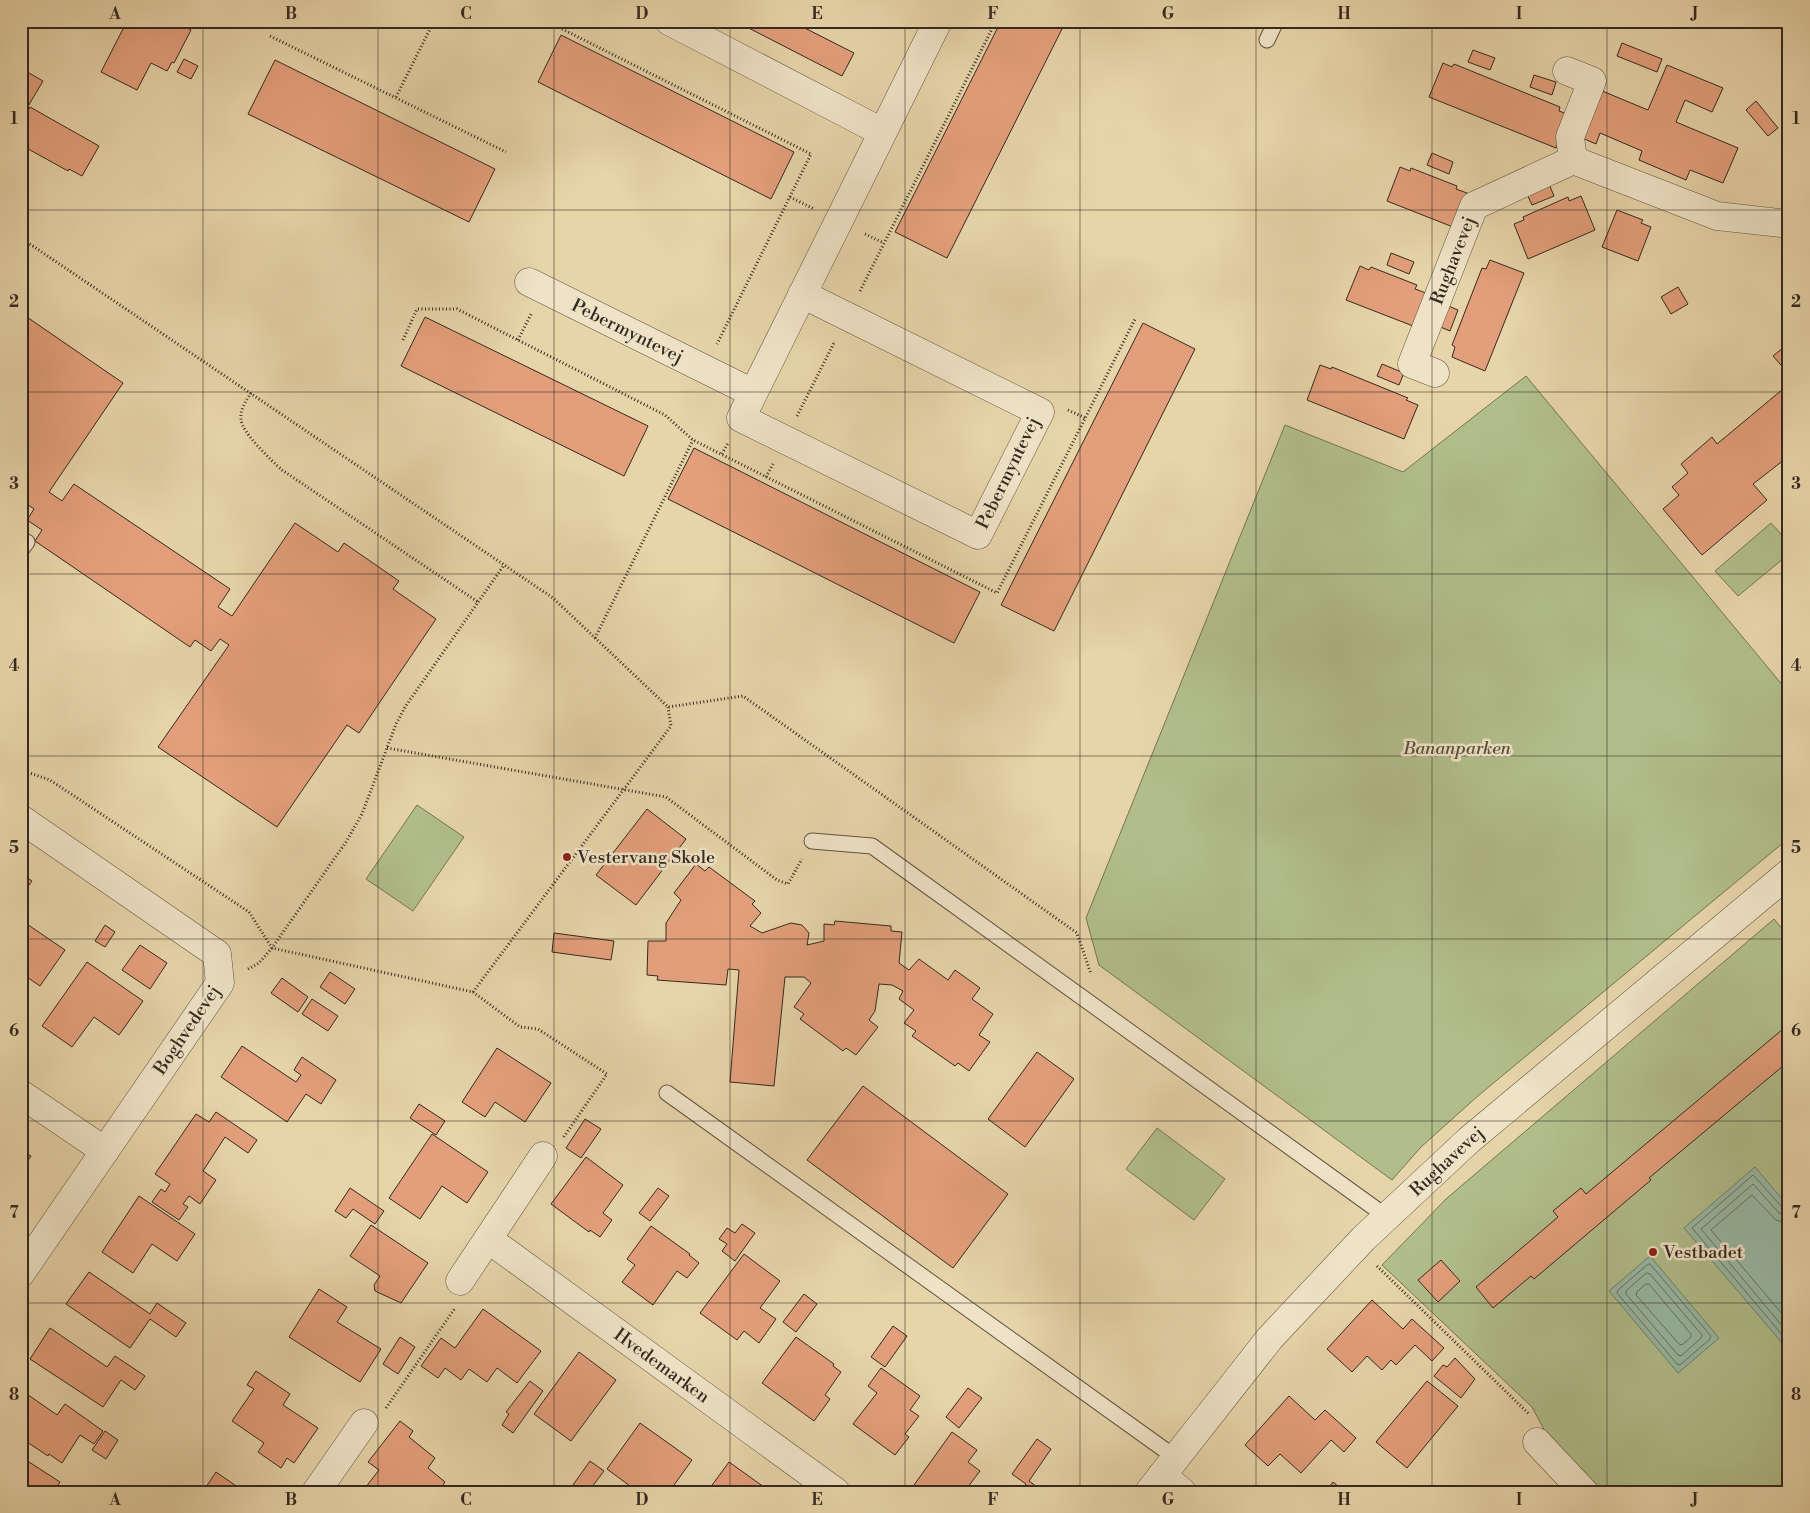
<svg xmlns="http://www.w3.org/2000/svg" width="1810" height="1513" font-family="'Libre Bodoni',serif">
  <rect width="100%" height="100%" fill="#e7d4a9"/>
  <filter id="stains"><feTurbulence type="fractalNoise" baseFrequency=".004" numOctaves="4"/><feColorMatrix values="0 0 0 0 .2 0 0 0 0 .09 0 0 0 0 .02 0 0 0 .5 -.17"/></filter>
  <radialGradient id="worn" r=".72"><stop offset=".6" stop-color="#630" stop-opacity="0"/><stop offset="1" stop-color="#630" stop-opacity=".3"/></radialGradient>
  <path fill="#b1be8b" stroke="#727456" d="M1526,376L1789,693V838L1479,1095L1421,1147L1392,1180L1099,965L1086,918L1285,425L1403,472Z
    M1771,523L1789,543V554L1738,596L1715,571Z
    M417,805L464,837L413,911L366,879Z
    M1774,919L1789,937V1492H1602L1547,1435L1532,1407L1382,1265L1446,1199Z
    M1157,1128L1225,1179L1194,1220L1126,1169Z"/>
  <path fill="#98b9a4" stroke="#707f6f" d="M1755,1167L1789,1207V1351L1684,1228Z
    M1650,1256L1719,1338L1678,1373L1609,1291Z"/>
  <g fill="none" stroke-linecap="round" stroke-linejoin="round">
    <path stroke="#667162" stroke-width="1" d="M1789,1210L1783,1208L1753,1175L1692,1228L1789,1343
      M1789,1216L1779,1213L1753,1184L1701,1229L1789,1334
      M1789,1224L1776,1220L1752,1195L1711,1230L1789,1322
      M1650,1264L1711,1336L1710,1339L1680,1365L1677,1364L1617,1293L1618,1290L1647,1265Z
      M1647,1273L1650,1274L1702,1335L1701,1338L1681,1356L1678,1355L1626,1294V1291Z
      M1646,1284H1649L1691,1334V1337L1682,1345L1679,1344L1636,1295L1637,1292Z"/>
  </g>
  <path fill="#e39f7b" stroke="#342920" d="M127,21H174L191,30L174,63L172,62L167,71L151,63L137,90L101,72Z
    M735,21H791L854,53L842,76Z
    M1001,21H1066L947,258L895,232Z
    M561,35L794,152L771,199L538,82Z
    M1622,43L1662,59L1657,72L1617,56Z
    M1473,50L1495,58L1490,70L1468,62Z
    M184,59L198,66L191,79L177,72Z
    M275,60L495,169L469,222L248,114Z
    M1443,63L1452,67L1454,64L1560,107L1559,111L1570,115L1556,148L1429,97Z
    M1667,65L1723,88L1712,112L1685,100L1676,122L1738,148L1723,183L1690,170L1686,180L1639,160L1642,151L1600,133L1596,144L1580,137L1595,88L1648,110Z
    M29,73L43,81L27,108L21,104V86Z
    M1534,75L1556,82L1552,95L1530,87Z
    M1756,101L1778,128L1768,136L1746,110Z
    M30,107L99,146L82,176L69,169L68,171L21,145V122Z
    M1432,153L1453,162L1449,174L1427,165Z
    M1400,167L1410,171L1411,168L1457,186L1456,189L1467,193L1453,227L1387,201Z
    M1549,184L1554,196L1532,205L1526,192Z
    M1581,196L1595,230L1528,259L1514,224L1524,220L1523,217L1568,197L1569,201Z
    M1617,210L1643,220L1641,223L1651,227L1638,261L1602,247Z
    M1391,253L1414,262L1409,274L1387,265Z
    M1490,260L1524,273L1485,371L1452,357L1455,347L1452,345L1482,268L1486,269Z
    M1360,266L1369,270L1371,267L1417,285L1415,289L1426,293L1413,326L1346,300Z
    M1678,287L1688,304L1671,314L1661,297Z
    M1446,305L1458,310L1450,331L1438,326Z
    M21,313L123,383L49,492L62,501L74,484L230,589L218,607L232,616L295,523L338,552L344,543L399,581L393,589L436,619L359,733L347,725L277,827L158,747L229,645L220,639L211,651L195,640L190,647L35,541L42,530L27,520L34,509L21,500Z
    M425,317L648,426L624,476L401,366Z
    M1143,323L1195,349L1054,631L1001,605Z
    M1789,343V370L1787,372L1773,356Z
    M1382,364L1404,373L1399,385L1377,376Z
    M1320,365L1331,369L1332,367L1408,398L1406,400L1418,405L1404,439L1307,400Z
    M1789,384V456L1753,484L1767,500L1702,555L1663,509L1679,495L1672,487L1688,473L1681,464L1712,437L1717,444Z
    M694,448L980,592L954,643L668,499Z
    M647,809L686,839L636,905L596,875Z
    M696,864L705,871L709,867L755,901L752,904L761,913L750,926L762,933L791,923L802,925L809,933L807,945L824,941V924L834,925L835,921L891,926V931L902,932L899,963L909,970L919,959L948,980L955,970L980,988L972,999L993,1014L979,1035L990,1042L969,1071L958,1063L955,1066L912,1036L916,1031L904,1023L914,1010L899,999L903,991L892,985L879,984L875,1011L869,1020L878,1027L856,1055L846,1048L843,1051L800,1019L804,1014L794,1007L811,983L804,977H785L774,1086L730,1082L739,970L728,969L726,985L657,980L658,976L647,975L648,941H666V923L681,900L674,893Z
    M21,874L32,881L21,896Z
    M21,920L65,950L40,986L21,973Z
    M105,925L115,932L105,947L95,941Z
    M554,933L614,941L611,960L552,952Z
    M140,945L167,963L150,989L122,970Z
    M87,962L143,1001L119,1035L94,1017L72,1047L42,1026Z
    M330,972L355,989L345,1004L320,987Z
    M282,978L308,997L298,1012L271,993Z
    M312,999L338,1016L328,1031L302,1014Z
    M1789,1024V1061L1649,1178L1651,1180L1534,1279L1531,1276L1493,1308L1476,1287L1558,1217L1553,1211L1581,1188L1586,1194Z
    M242,1046L296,1082L301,1075L294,1070L302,1057L336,1080L321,1104L306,1094L287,1122L221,1077Z
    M497,1048L551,1083L525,1122L495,1102L485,1117L462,1102Z
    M1037,1052L1074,1079L1025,1147L988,1119Z
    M863,1086L1008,1194L953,1268L807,1160Z
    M419,1104L445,1121L436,1135L410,1118Z
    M216,1112L257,1140L248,1153L225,1137L203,1171L216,1180L200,1204L189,1196L183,1204L188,1207L179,1220L152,1202L161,1189L165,1192L170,1184L155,1174L196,1114L209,1122Z
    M585,1119L601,1129L581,1158L566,1148Z
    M432,1134L488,1172L467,1203L442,1186L420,1219L389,1198Z
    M21,1150L31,1156L21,1171Z
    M586,1157L623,1185L603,1213L612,1220L600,1237L590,1230L589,1232L551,1204Z
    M350,1188L384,1211L375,1224L353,1209L346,1218L335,1211Z
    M658,1188L669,1196L650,1221L639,1213Z
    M139,1196L195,1234L177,1261L152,1244L133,1273L102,1252Z
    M742,1224L755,1233L735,1261L722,1251L727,1244L719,1239L727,1228L735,1233Z
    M371,1225L428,1263L401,1303L375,1291L374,1285L380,1276L350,1256Z
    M651,1226L690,1254L689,1255L699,1263L687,1278L677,1271L653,1305L622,1282L635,1265L627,1259Z
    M744,1254L780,1281L760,1308L776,1319L759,1343L744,1331L737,1340L700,1313Z
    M1441,1260L1460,1281L1438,1302L1418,1280Z
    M89,1272L150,1314L157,1303L186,1323L176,1337L150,1319L130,1348L66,1304Z
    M319,1289L347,1307L337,1322L381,1349L360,1382L289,1337Z
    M804,1294L817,1304L796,1332L783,1322Z
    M1372,1300L1403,1329L1412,1319L1444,1348L1432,1361L1415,1345L1396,1365L1391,1360L1382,1370L1367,1356L1352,1372L1327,1349Z
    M483,1309L541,1351L517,1383L497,1368L487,1382L469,1369L461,1380L445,1368L438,1378L421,1366L441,1338L455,1348Z
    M893,1326L907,1336L885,1367L871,1357Z
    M50,1328L107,1367L115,1356L145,1376L135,1390L121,1380L103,1407L30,1359Z
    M400,1337L415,1347L398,1374L383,1364Z
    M796,1337L834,1364L833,1366L841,1372L825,1395L830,1399L814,1421L762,1383Z
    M579,1352L616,1380L571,1441L534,1414Z
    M1455,1358L1475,1379L1461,1398L1434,1376L1443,1365L1447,1367Z
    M881,1368L920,1396L910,1410L919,1416L905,1434L909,1437L895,1455L853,1424L877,1393L868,1386Z
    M256,1371L290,1394L283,1405L318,1428L294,1463L287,1458L281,1468L258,1452L264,1443L232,1421L254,1389L247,1385Z
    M530,1381L543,1391L513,1433L502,1425L509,1414L506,1412Z
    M1427,1381L1458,1406L1407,1468L1376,1442Z
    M968,1388L982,1398L959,1428L946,1417Z
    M21,1390L57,1415L65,1404L103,1431L94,1444L80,1435L62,1463L49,1454L48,1456L21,1438Z
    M1289,1396L1315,1420L1325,1410L1356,1438L1344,1452L1331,1440L1301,1473L1280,1454L1268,1466L1245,1445Z
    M400,1421L413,1431L409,1437L435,1458L428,1468L445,1482L438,1492H362L379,1470L368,1462Z
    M640,1423L692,1460L669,1492H661L652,1486L648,1492H638L607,1469Z
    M105,1431L118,1440L106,1459L92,1450Z
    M952,1432L977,1450L968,1462L980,1471L964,1492H909Z
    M1037,1439L1051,1449L1029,1481L1044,1492H1021L1026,1484L1012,1474Z
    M590,1461L604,1471L588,1492H568Z
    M29,1462L60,1482L54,1492H21V1473Z
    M729,1462L764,1487L760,1492H707Z
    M216,1472L245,1492H207L204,1490Z
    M1333,1482L1345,1492H1325Z"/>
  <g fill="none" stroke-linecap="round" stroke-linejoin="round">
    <g stroke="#615442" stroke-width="17">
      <path id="service" d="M1267,40L1276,21
        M21,550L27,542
        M812,841L872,846L1387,1217
        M667,1093L1176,1458"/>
    </g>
    <g stroke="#615442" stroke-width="29">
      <g id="minor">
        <path d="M669,21L882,132"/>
        <path d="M1567,71L1592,81L1570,137L1573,160"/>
        <path id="s1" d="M529,282L753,393"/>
        <path d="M802,294L1040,412L978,535L741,418L938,21"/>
        <path id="s2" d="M1435,373L1412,364L1474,206L1573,160L1717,216L1789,224"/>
        <path d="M21,819L217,954L220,983L21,1273"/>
        <path d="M21,1094L105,1151"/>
        <path id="s3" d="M488,1239L836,1492"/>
        <path d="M460,1281L543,1156"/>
        <path d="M1537,1442L1584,1492"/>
        <path d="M1162,1475L1182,1492"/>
        <path d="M316,1492L364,1423"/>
        <path id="s4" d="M1149,1492L1270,1338L1363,1239L1469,1140L1789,873"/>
      </g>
    </g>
    <path stroke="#342920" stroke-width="3" stroke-dasharray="1 2.5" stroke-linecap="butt" d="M562,29L811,154L717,344
      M270,36L506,152
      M396,97L434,21
      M790,197L814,209
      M865,234L884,243
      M21,238L553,598L668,707L743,696L1077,933L1091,974
      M860,291L996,21
      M403,340L417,309H457L665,415L693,440L997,593L1135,319
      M518,340L531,314
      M251,393C246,401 240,409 241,419C241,432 272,461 282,470L478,602
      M1068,410L1085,418
      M797,416L835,341
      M722,454L728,443
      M766,477L773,464
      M595,638L693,440
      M387,748L666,797L777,880L788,884L802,859
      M21,770L50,780L249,912L272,948L473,992L520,1027L538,1029L607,1074L563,1138
      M248,969L259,963L272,948L346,842L362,814L396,724L405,707L504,565
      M1787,972H1789
      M473,992L671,726L668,707
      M1377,1266L1530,1415
      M386,1408L455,1308"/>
    <use href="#service" stroke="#efe3c7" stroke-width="15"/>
    <use href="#minor" stroke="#efe3c7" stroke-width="28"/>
  </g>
  <path fill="none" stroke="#342920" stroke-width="1" stroke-opacity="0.55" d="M203,21V1492M378,21V1492M554,21V1492M730,21V1492M905,21V1492M1080,21V1492M1256,21V1492M1432,21V1492M1607,21V1492M21,210H1789M21,392H1789M21,574H1789M21,756H1789M21,939H1789M21,1121H1789M21,1303H1789"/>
  <g fill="#8f2418" stroke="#efe3c7" stroke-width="2">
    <circle cx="567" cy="857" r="5"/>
    <circle cx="1653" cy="1252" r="5"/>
  </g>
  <g text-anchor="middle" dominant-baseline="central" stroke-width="5" stroke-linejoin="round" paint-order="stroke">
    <g font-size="18" fill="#342920" stroke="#efe3c7">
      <text stroke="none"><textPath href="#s2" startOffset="136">Rughavevej</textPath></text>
      <text stroke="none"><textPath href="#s1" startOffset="110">Pebermyntevej</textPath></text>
      <text transform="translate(1008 473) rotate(-64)">Pebermyntevej</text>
      <text transform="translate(187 1030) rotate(-56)">Boghvedevej</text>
      <text stroke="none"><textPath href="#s4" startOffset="446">Rughavevej</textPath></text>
      <text stroke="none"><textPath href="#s3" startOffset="215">Hvedemarken</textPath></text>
    </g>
    <g font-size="18" font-style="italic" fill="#534e3b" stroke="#efe3c7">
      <text x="1457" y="748">Bananparken</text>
    </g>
    <g font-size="18" fill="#342920" stroke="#efe3c7" text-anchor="start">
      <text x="577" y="857">Vestervang Skole</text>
      <text x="1663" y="1252">Vestbadet</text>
    </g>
  </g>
  <rect width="1810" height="1513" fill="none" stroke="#e7d4a9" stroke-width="55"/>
  <rect x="28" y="28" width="1754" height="1458" fill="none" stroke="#342920" stroke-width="2"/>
  <g font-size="16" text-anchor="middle" font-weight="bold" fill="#342920">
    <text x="115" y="19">A</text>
    <text x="291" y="19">B</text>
    <text x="466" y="19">C</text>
    <text x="642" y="19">D</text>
    <text x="817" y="19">E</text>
    <text x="993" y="19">F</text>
    <text x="1168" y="19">G</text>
    <text x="1344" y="19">H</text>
    <text x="1519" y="19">I</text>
    <text x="1695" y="19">J</text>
    <text x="14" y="124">1</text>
    <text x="1796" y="124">1</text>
    <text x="14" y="307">2</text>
    <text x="1796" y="307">2</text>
    <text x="14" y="489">3</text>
    <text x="1796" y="489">3</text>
    <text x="14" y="671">4</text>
    <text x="1796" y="671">4</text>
    <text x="14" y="853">5</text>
    <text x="1796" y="853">5</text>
    <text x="14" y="1036">6</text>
    <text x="1796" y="1036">6</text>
    <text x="14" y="1218">7</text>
    <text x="1796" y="1218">7</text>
    <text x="14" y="1400">8</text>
    <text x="1796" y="1400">8</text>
    <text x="115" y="1505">A</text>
    <text x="291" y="1505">B</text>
    <text x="466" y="1505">C</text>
    <text x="642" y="1505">D</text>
    <text x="817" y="1505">E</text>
    <text x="993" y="1505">F</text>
    <text x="1168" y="1505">G</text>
    <text x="1344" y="1505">H</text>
    <text x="1519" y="1505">I</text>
    <text x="1695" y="1505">J</text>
  </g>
  <rect width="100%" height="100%" filter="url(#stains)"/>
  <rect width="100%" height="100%" fill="url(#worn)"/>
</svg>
